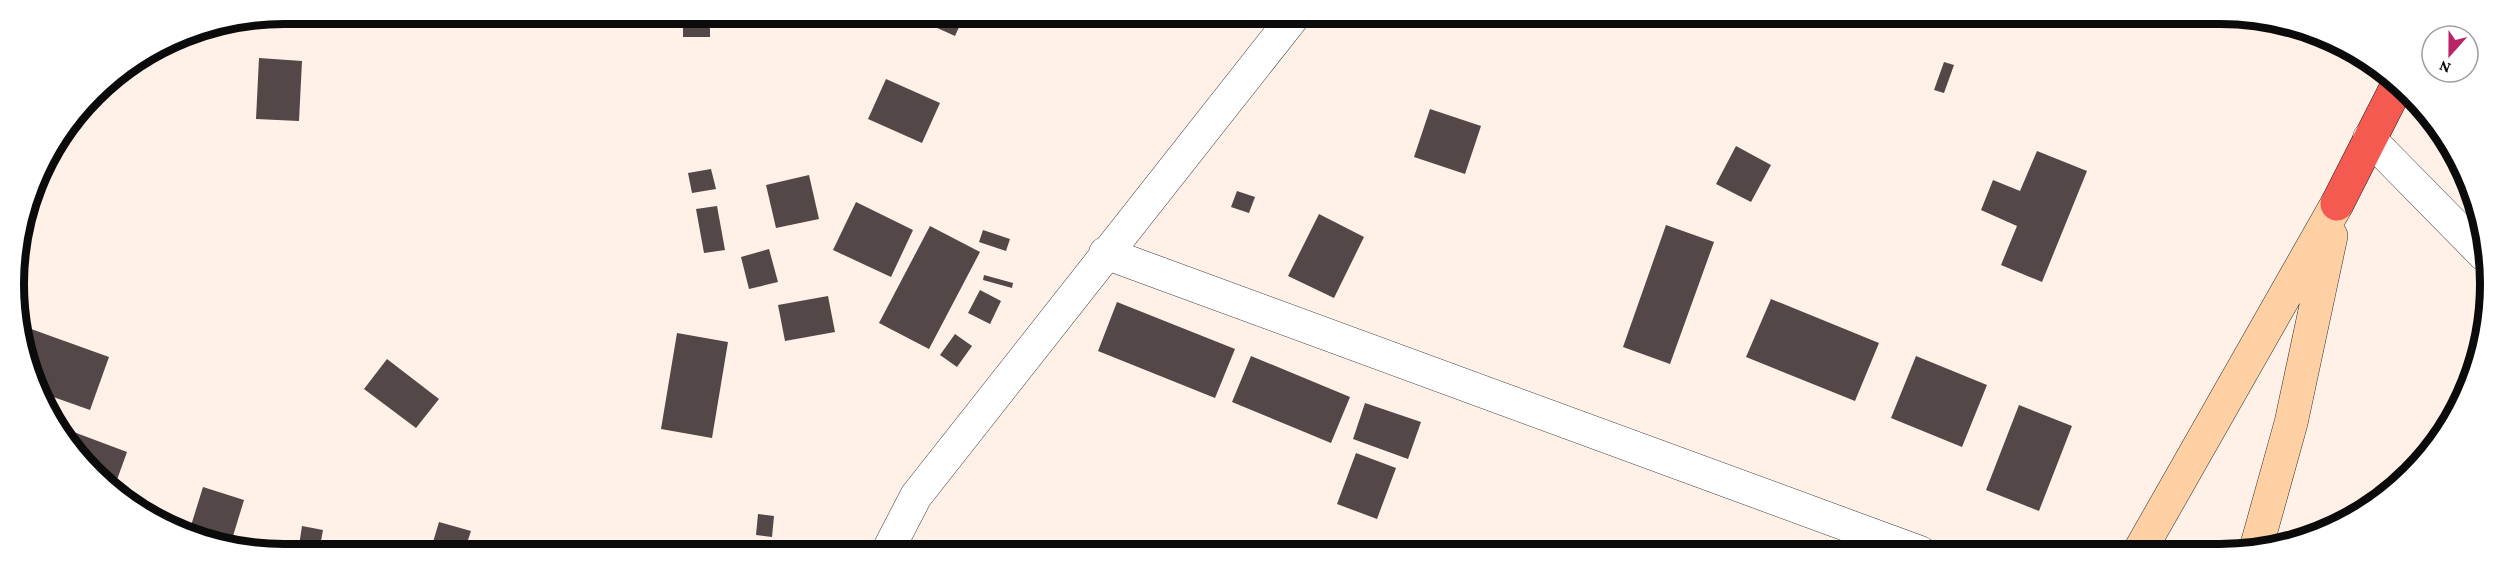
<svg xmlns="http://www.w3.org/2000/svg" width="2504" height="568" font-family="'Crimson Pro',serif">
  <rect width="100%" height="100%" fill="#fff1e8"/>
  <path fill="#534747" d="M683,14H710V37H683Z
    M916,14H965L955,36L915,18Z
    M259,58L302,61L299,121L256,119Z
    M1944,62L1954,65L1944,93L1934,90Z
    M886,79L940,103L922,143L868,119Z
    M1430,109L1481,126L1465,174L1414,157Z
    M1736,146L1771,165L1751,202L1716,184Z
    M2037,151L2087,171L2042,282L2001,265L2017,226L1981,210L1993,180L2020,191Z
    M711,169L716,189L692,193L688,173Z
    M809,175L819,219L776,228L766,185Z
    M1237,191L1255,197L1249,213L1231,207Z
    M856,202L913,230L891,277L833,250Z
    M717,206L725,250L704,253L696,209Z
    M1319,214L1364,237L1334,298L1288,276Z
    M1666,225L1714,242L1670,364L1623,347Z
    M930,226L980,252L929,349L879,323Z
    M983,230L1010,239L1006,251L979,242Z
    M769,249L778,282L749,289L741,257Z
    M984,275L1013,283L1012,288L983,280Z
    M980,290L1001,301L990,324L968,313Z
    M828,296L835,332L785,341L778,305Z
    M1771,299L1879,343L1855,401L1746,357Z
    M1117,302L1235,349L1215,398L1098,351Z
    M20,325L109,357L90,410L42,393L23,354Z
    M677,333L728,342L712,438L661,429Z
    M955,334L972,346L957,367L940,355Z
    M1251,356L1350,397L1331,443L1232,402Z
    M1916,356L1987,385L1962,447L1891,418Z
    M387,359L439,399L416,428L364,389Z
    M1365,403L1421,422L1408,459L1353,439Z
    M2019,405L2072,426L2039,511L1986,490Z
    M71,431L127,452L114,488L70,449L67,443Z
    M1356,453L1396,468L1377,519L1337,504Z
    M203,487L244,500L230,546L189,532Z
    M758,514L774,516L772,537L756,535Z
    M439,522L471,531L466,546L484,552H430Z
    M302,526L323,530L319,552H298Z
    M1322,542L1346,552H1318Z
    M512,543L541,551V552H509Z"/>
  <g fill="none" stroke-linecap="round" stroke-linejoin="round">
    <g stroke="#3e3e3e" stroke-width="33">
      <path id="street" d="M2369,138L2484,255
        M1105,253L1920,552
        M887,552L916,496L1295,15"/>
    </g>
    <g stroke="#2d2d2d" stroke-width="34">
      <path id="secondary" d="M2139,552L2337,204
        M2255,552L2291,423L2331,236"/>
    </g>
    <g stroke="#1c1c1c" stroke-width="34">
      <path id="highway" d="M2337,204L2397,86"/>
    </g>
    <use href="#street" stroke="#fff" stroke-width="32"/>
    <use href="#secondary" stroke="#ffd0a3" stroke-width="33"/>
    <use href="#highway" stroke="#f55a50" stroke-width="33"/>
  </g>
  <path d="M0 0H2504V568H0ZM284 24H2220A260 260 0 0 1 2480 284V284A260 260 0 0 1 2220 544H284A260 260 0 0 1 24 284V284A260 260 0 0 1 284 24Z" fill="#fff" fill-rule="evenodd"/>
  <path fill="none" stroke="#0b0b0b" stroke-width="8" d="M284 24H2220A260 260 0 0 1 2480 284V284A260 260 0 0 1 2220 544H284A260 260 0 0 1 24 284V284A260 260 0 0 1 284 24Z"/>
  <g transform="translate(2450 54) rotate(201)"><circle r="28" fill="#ffffff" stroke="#9d9d9d" stroke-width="1.5"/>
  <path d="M0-4.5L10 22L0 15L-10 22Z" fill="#ba2366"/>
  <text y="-9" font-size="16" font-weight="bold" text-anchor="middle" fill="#0b0b0b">N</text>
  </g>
</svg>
